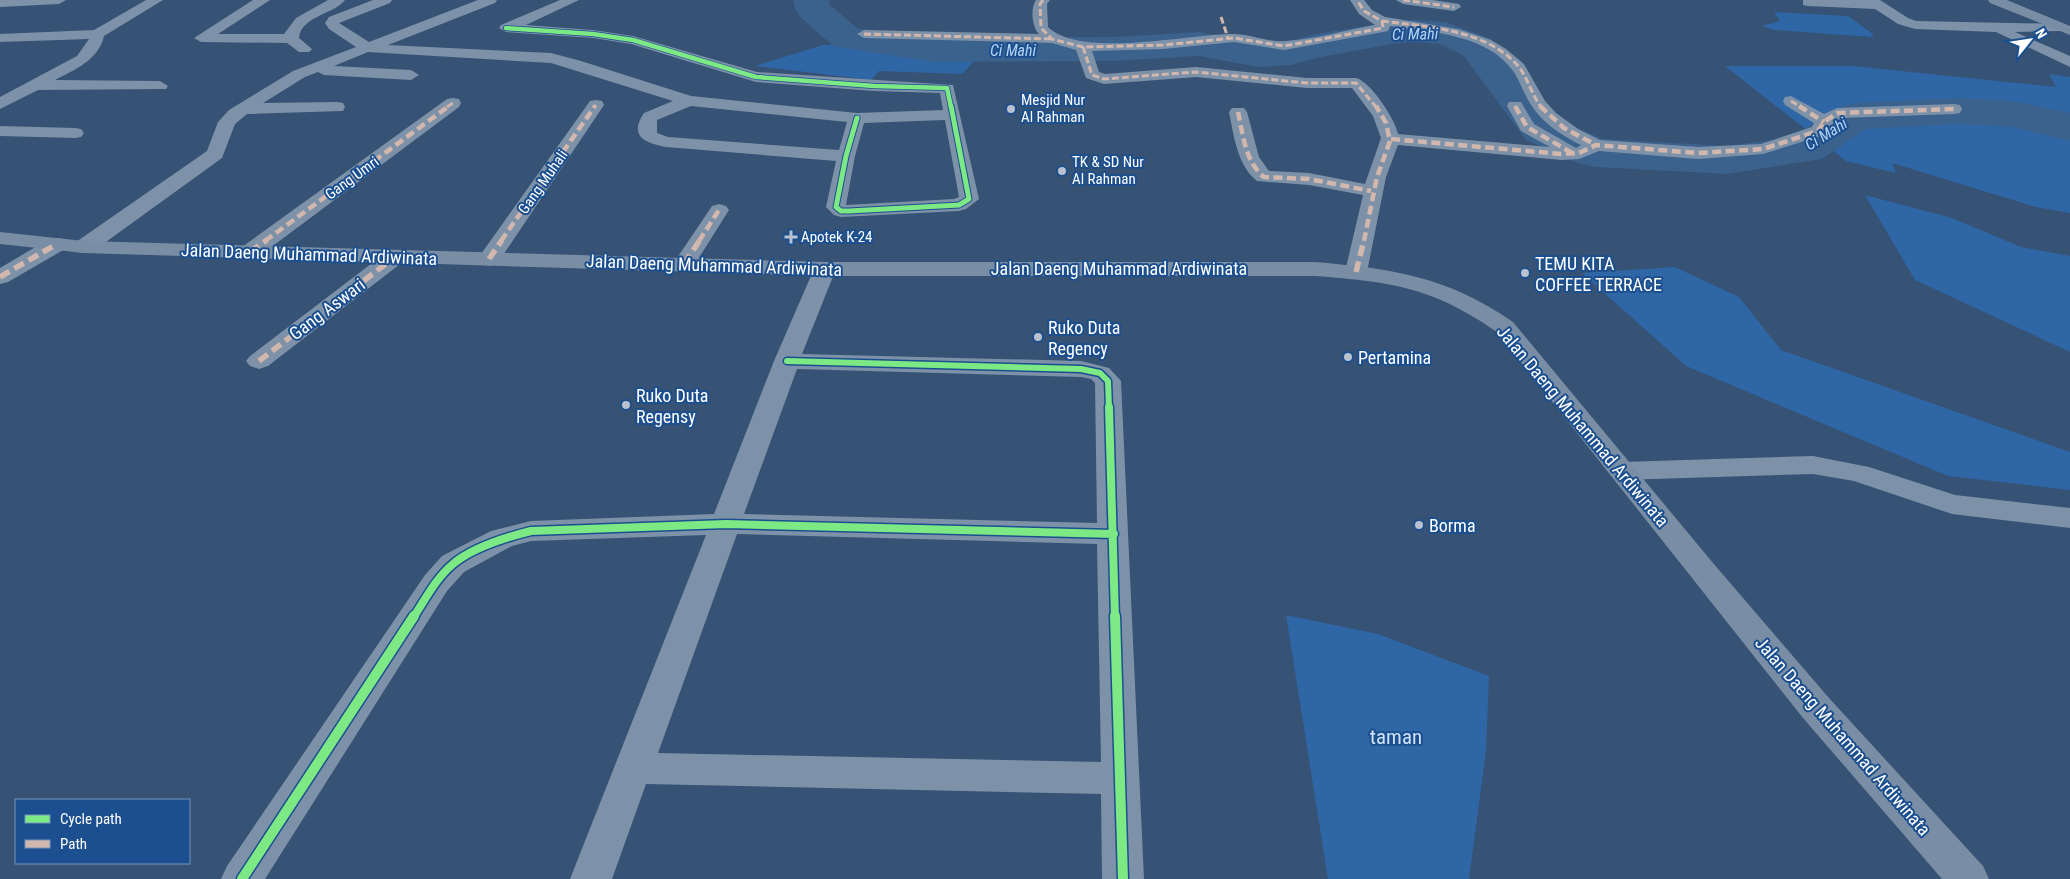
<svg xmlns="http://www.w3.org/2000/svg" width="2070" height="879" font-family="'Roboto Condensed',sans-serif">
  <rect width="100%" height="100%" fill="#365274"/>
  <path fill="#2f66a5" d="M1774,12L1848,16L1874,35L1871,37L1774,30L1762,26L1780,21Z
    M823,45H856L940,60L977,58L962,74L879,71L871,80L755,66Z
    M1725,66H1853L2056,87L2049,74L2070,77V213L2036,207L1892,163L1896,173L1846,161Z
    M1865,195L1952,218L2021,247L2070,256V352L1915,280Z
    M1675,267L1739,297L1781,350L2070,452V490L1948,476L1686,366L1582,273Z
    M1286,615L1378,634L1489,676L1486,751L1469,879H1328Z"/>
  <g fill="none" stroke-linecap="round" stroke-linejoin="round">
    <path fill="#3b618d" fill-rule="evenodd" d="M793,0H829L830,5L857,28L933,38L1114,37L1199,32L1258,43L1289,41L1316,34L1392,22L1414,20L1446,22L1491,39L1558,120L1603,139L1727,146L1792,137L1839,107L1855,103L1959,98L2013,101L2070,113V141L2013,127L1959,124L1866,129L1822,159L1727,174L1595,167L1578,163L1526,140L1463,55L1439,44L1414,42L1392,44L1321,57L1291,65L1258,67L1199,56L1114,61L933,62L833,46L800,17L795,9Z"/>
    <path fill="#7d92a8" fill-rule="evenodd" d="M0,0H66L59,4L0,7Z
      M146,0H163L104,36C99,60 74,70 55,80L160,81L168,86L166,89L38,90L0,109V97L77,56L89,39L0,42V34L94,30Z
      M253,0H270L218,34H284L296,18L328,0H345C333,15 301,16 299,38L312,49L309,52H299L287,43L201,42L194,38Z
      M373,0H392L390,3L339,23L369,42L478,0H497L495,3L388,45L551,53L581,61L691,96L857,113L943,110L940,93L874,91L756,82L631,44L593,38L506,32L499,28L501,25L560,0H579L526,25L593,30L633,36L757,72L953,85L979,199L966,209L959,211L841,217L834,215L826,207L836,161L666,147C646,143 628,137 644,113L673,101L551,63L368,52L334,66L411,70L419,75L411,80L324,75L318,72L305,77L263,103L337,102L343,103L345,107L343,111L247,114L235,124L222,158L92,252L84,253L76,252L73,247L76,242L207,151L218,122L229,110L293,71L356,47L329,29L325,23L329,17ZM691,106L847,122L839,150L668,137L657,133V120ZM945,120L959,197L954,199L846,205L855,156L864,123Z
      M1036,0H1050L1047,4L1048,27C1081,59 1188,34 1233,34C1251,34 1269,43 1286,41C1316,39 1346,30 1375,25L1359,14L1350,0H1364L1372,10L1385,17L1458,29L1491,40L1506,49L1524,64L1545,101L1556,113L1578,129L1600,140L1698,147L1761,144L1812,127L1814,123L1785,105L1783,101L1785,97L1791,96L1824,114L1837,108L1954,104L1960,105L1962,109L1960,113L1954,114L1841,118L1830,126L1824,135L1763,154L1698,159L1599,151L1579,159L1561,160L1398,145L1386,177L1367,272L1364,277L1356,279L1348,277L1345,272L1363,195L1309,185L1257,181C1237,165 1234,136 1229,112L1232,108H1244L1247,112L1259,157L1269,171L1309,173L1365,184L1381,138L1373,116L1352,88H1307L1196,77L1104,84L1086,78L1076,50L1052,43L864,38L857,34L864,30L1039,34C1032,27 1030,8 1036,0ZM1390,26C1430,32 1487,34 1513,71C1519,79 1522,89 1527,98C1539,121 1559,134 1581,145L1576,148L1534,124L1521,102H1509L1507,106L1521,131L1550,147L1398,134C1395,119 1371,82 1356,78H1307L1196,67L1105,74L1099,72L1092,51L1163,49L1234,42L1284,50L1383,32L1388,31Z
      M1396,0H1433L1459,4L1461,7L1454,11L1403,4Z
      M1803,0H1880L1908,18L1916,21L2065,24L2067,27L2060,31L2015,32L2070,56V67L1996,32L1915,29L1898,24L1875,9L1808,6L1803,5Z
      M453,98L459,99L461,103L459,107L258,257L250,258L242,257L239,252L242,247L447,99Z
      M596,100L602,101L604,105L497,264L489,266L481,264L478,259L481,254L590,101Z
      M0,126L75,128L81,129L84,133L81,137L75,138L0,136Z
      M719,204L726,206L729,210L695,264L692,269L684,271L676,269L673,264L712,206Z
      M57,238L65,239L68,244L65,249L8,282L0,284V268L49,239Z
      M396,250L404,251L407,256L404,261L268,366L259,369L250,366L246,361L250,356L388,251Z
      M825,262L833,264L836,269L802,354L1081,361L1109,368L1121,381L1144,879H1102L1101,794L646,784L612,879H570L706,535L531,541L512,546L464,572L447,591L265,879H221L227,866L425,575L442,556L491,531L531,521L714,514L774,361L814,269L817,264ZM797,369L1081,377L1091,379L1095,383L1097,523L744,514ZM737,534L1097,544L1101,762L658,753Z
      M1813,456L1869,467L1955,495L2070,508V528L1952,514L1854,481L1813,474L1622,480L1612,477L1608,471L1612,465L1622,462Z"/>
    <path fill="#798da4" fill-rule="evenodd" d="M1988,0H2007L2070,26V35L1990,3Z
      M0,232L84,241L825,262H1315C1394,269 1446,276 1513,322L1713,563L1829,698L1983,866L1989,879H1942L1803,718L1497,332C1432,287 1392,282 1315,276H825L84,253L0,244Z"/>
    <path stroke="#d1b7ad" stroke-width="3" stroke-dasharray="7 3" stroke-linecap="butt" d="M1043,0L1040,4L1041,28L1052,39L1083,47L1163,45L1234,38L1284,46L1383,28L1382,21L1364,11L1357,0
      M1403,0L1454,7
      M1221,17L1228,38
      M1382,21C1427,27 1487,29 1519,67C1528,79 1532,95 1541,107
      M864,34L1052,39
      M1083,47L1092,75L1104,79L1196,72L1307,83H1356L1376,107
      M1791,101L1801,107
      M447,107L453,103
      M594,107L596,105"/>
    <path stroke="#d1b7ad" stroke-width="4.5" stroke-dasharray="9 4.5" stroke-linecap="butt" d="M1515,106L1527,127L1572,153
      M1540,106L1564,128L1596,145
      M1799,106L1824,122
      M1238,112C1243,134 1245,162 1264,177L1309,179L1371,191
      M1391,139L1561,154L1579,153L1596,145L1698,153L1763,149L1818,131L1824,122L1837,113L1954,109
      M265,241L449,106
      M501,241L595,106
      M699,241L719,210
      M1364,241L1377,177L1390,141L1386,123L1376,106"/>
    <path stroke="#d1b7ad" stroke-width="5.5" stroke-dasharray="11 5.5" stroke-linecap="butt" d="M250,252L267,240
      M489,259L502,240
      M684,264L700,240
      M1356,272L1364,240
      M0,277L57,244
      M259,361L396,256"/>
    <g stroke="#1b4f8f" stroke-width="6">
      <path id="cycleway-far4" d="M506,28L593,34L633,40L756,77L874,86L947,88L951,107"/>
    </g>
    <g stroke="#1b4f8f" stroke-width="7">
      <path id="cycleway-far3" d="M857,118L846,156L836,207L841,211H849L959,205L969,199L951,106"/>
    </g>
    <g stroke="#1b4f8f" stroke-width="9">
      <path id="cycleway-far2" d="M787,361L1081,369L1100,373L1108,381L1109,408"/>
    </g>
    <g stroke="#1b4f8f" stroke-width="11">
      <path id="cycleway-far1" d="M1109,407L1115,618
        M413,618C425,600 436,578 453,564C472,548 507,537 531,531L726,524L1114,534"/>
    </g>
    <g stroke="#1b4f8f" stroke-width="13">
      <path id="cycleway" d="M1115,616L1123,879
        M242,879L414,616"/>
    </g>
    <use href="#cycleway-far4" stroke="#7ce984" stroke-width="4.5"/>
    <use href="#cycleway-far3" stroke="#7ce984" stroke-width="5"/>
    <use href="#cycleway-far2" stroke="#7ce984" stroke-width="6"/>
    <use href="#cycleway-far1" stroke="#7ce984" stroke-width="8"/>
    <use href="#cycleway" stroke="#7ce984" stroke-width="10"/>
  </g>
  <g fill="#b9c2ce" stroke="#1b4f8f" stroke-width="2">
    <circle cx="1011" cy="109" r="5"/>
    <circle cx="1062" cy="171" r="5"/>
    <path d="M788.5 229.5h5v5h5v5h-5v5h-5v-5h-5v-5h5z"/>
    <circle cx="1525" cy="273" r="5"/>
    <circle cx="1038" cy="337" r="5"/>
    <circle cx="1348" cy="357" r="5"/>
    <circle cx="626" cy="405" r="5"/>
    <circle cx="1419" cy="525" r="5"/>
  </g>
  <g text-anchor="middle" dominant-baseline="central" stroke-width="4" stroke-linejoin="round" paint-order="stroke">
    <g font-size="15" fill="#fff" stroke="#1b4f8f" text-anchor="start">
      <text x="1021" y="100">Mesjid Nur<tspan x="1021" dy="17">Al Rahman</tspan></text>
      <text x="1072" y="162">TK &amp; SD Nur<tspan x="1072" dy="17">Al Rahman</tspan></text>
      <text x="801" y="237">Apotek K-24</text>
    </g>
    <g font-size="15" fill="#fff" stroke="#1b4f8f">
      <text transform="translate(352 178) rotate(-36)">Gang Umri</text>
      <text transform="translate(543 182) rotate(-55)">Gang Muhali</text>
    </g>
    <g font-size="16" font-style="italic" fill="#b5d3f5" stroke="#1b4f8f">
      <text transform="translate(1415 34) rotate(-1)">Ci Mahi</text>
      <text x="1013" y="50">Ci Mahi</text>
      <text transform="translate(1826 134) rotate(-32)">Ci Mahi</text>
    </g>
    <g font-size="18" fill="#fff" stroke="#1b4f8f">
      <text transform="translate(309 254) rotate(2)">Jalan Daeng Muhammad Ardiwinata</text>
      <text transform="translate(714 265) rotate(2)">Jalan Daeng Muhammad Ardiwinata</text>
      <text x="1119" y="268">Jalan Daeng Muhammad Ardiwinata</text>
      <text transform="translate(327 309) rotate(-37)">Gang Aswari</text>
      <text transform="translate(1583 426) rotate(50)">Jalan Daeng Muhammad Ardiwinata</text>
      <text transform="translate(1843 736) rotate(49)">Jalan Daeng Muhammad Ardiwinata</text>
    </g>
    <g font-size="18" fill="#fff" stroke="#1b4f8f" text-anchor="start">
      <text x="1535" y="263">TEMU KITA<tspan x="1535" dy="21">COFFEE TERRACE</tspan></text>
      <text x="1048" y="327">Ruko Duta<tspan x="1048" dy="21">Regency</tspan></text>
      <text x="1358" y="357">Pertamina</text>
      <text x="636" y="395">Ruko Duta<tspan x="636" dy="21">Regensy</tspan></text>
      <text x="1429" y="525">Borma</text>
    </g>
    <g font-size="21" fill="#cfe3fa" stroke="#1b4f8f">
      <text x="1396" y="737">taman</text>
    </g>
  </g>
  <rect x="15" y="799" width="175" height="65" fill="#1b4f8f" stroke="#7695bc"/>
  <rect x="25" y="815" width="25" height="8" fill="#7ce984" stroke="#7695bc"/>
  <text x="60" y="824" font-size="15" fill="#ffffff">Cycle path</text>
  <rect x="25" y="840" width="25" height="8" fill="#d1b7ad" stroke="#7695bc"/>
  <text x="60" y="849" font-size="15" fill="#ffffff">Path</text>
  <g transform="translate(2030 40) rotate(60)" stroke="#1b4f8f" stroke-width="4" paint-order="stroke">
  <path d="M0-4L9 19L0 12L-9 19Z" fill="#ffffff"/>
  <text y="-8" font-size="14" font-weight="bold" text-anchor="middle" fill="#ffffff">N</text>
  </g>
</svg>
